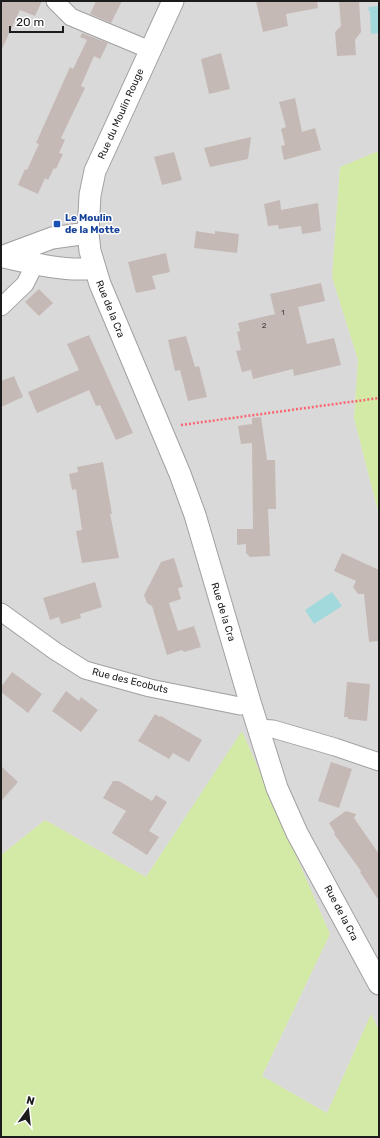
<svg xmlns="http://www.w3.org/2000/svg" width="380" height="1138" font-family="Rubik,sans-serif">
  <rect width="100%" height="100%" fill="#eee7e1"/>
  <path fill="#dad9d9" d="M1,1H379V151L340,167L332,277L358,360L354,418L379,515V1030L371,1014L327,1113L262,1076L330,934L242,732L146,877L45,820L1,855Z"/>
  <path fill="#d3e9a6" d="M379,151V515L354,418L358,360L332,277L340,167Z
    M242,731L330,934L262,1076L327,1113L371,1014L379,1030V1137H1V855L45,820L146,877Z"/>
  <path fill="#a1d9dc" d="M379,6V33L371,34L370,11H368L369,7Z
    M332,592L342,606L314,624L305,610Z"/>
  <path fill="#c5b9b5" d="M1,1H42L35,16L20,10L1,51Z
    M96,1H122L111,23L90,14Z
    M256,1H317L318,8L286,14L288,26L263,32Z
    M339,1H359L361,32L355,40L356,55L337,56L335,32L341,26Z
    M82,33L108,43L100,59L94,56L81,86L85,88L61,138L65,140L59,153L63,154L56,169L54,168L48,180L45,178L38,194L18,185L25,169L27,170L39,144L36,143L70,67L73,69L87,40L80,37Z
    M221,53L230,89L209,94L201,59Z
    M295,98L302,132L315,128L321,150L284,160L281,146L285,145L281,129L286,127L279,102Z
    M251,137L248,159L210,167L204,148Z
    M174,152L182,180L162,185L154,157Z
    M280,200L281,210L318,203L321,231L302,234L301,226L279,229L278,225L268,226L264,204Z
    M196,231L215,234V231L239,234L237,253L194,248Z
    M166,253L170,272L152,276L156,289L136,293L128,262Z
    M321,283L325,301L298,307L307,344L334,338L341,365L294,376L293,369L253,379L251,370L242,372L236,351L241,350L237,332L240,331L238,323L275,314L270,294Z
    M39,289L53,303L39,316L25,302Z
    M89,335L133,433L116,440L100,405L96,406L89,390L37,413L28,392L79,370L67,344Z
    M186,336L195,367L199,366L207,397L188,401L180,370L175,371L168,340Z
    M14,376L23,397L1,407V381Z
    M261,417L267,460H275L276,509H268L270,556L250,557L246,553V544L237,545V529H253L252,443L241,444L238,426L252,424V418Z
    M103,462L112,514H110L119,558L82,563L76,531L82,530L76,489L72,490L69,474L78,472L77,467Z
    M342,553L379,570V641L369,642L364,594H358L353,587L356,581L334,571Z
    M174,558L183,587L178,588L181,599L169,603L178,631L194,626L201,647L184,652L182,650L167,655L152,606L147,603L144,595L161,562Z
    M95,582L102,607L80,614L81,618L61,624L59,617L50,620L43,598Z
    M12,672L42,694L28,713L1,692V687Z
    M347,682L370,684L367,721L348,719V717H344Z
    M66,691L79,701L81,697L98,710L81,732L52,711Z
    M155,714L160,717L161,716L202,740L189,762L173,753L169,759L138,741Z
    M331,762L352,769L339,808L318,801Z
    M1,766L18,782L1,801Z
    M113,781H119L152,801L156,795L167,802L149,831L159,837L147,855L112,833L126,811L103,798Z
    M346,811L356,814L354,818L379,854V901L360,872L361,871L334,834L335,833L329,823Z"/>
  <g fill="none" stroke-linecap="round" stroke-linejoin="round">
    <g stroke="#a0a0a0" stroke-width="19">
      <path id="minor" d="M55,1L71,17L150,50
        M1,307L25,284L35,264
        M1,612L55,651L85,670L150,688L240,706L250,702
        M258,728L273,729L335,747L379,762"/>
    </g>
    <g stroke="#a0a0a0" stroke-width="23">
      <path id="tertiary" d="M173,1L95,171L90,195L88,233L90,251L100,284L180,474L195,515L250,702L277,788L297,833L379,984
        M1,257L52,238L88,233
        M4,257C30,263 67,272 94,268"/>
    </g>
    <path stroke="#fb6571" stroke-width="2.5" stroke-dasharray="2 2" stroke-linecap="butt" d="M181,425L379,398"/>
    <use href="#minor" stroke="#fff" stroke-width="17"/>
    <use href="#tertiary" stroke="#fff" stroke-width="21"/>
  </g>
  <rect fill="#1a4fb4" stroke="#fff" stroke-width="1.5" x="53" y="220" width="8" height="8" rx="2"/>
  <g text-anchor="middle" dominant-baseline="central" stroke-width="3" stroke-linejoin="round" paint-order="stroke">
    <g font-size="8" fill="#464342">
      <text x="283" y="312">1</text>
      <text x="264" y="325">2</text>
    </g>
    <g font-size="10" fill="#1c1c1c" stroke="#fff">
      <text transform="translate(121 114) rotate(-66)">Rue du Moulin Rouge</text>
      <text transform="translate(110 309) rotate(68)">Rue de la Cra</text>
      <text transform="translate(223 612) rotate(73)">Rue de la Cra</text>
      <text transform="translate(130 681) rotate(14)">Rue des Ecobuts</text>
      <text transform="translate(341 913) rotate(62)">Rue de la Cra</text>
    </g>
    <g font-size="10" font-weight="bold" fill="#164399" stroke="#fff" text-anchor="start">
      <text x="65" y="218">Le Moulin<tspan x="65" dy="12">de la Motte</tspan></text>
    </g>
  </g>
  <rect width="380" height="1138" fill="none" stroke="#1c1c1c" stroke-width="4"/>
  <g transform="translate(28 1110) rotate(15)" stroke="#ffffff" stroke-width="3" paint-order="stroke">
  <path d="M0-3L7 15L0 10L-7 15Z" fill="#1c1c1c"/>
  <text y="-6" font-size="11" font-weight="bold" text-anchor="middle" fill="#1c1c1c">N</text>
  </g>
  <path d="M10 26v6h53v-6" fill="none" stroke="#1c1c1c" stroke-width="2"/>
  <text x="16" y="26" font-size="12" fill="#1c1c1c" stroke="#ffffff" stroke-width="3" paint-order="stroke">20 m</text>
</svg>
